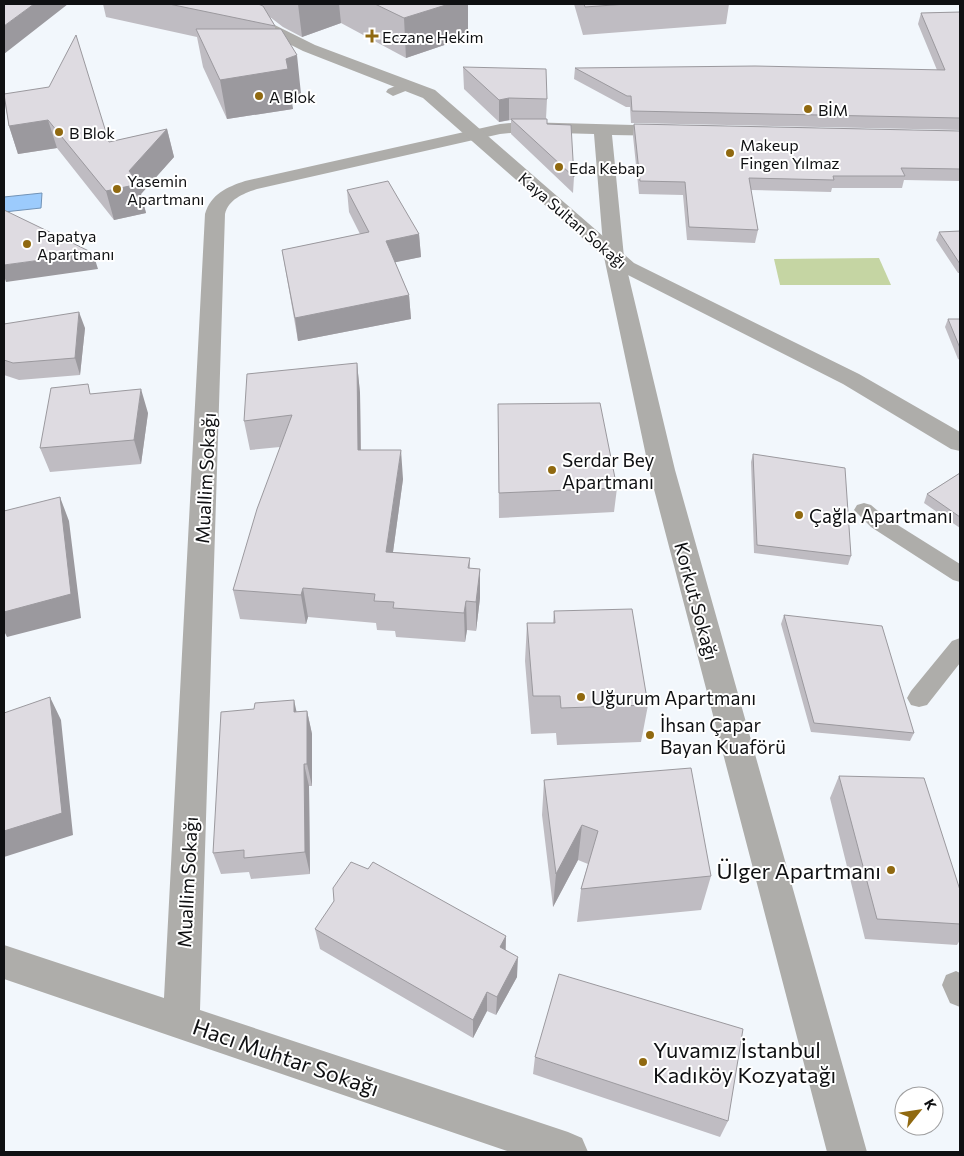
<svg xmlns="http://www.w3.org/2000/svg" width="964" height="1156" font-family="Commissioner,sans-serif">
  <rect width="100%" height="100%" fill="#f2f7fc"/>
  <path fill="#c5d5a3" d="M879,258L891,285H780L774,259Z"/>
  <path fill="#9ccbfc" stroke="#7293b6" d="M42,193L41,208L4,212V197Z"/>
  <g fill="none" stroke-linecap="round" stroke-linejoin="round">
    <path fill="#aeadaa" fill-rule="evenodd" d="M408,81L414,85L413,88L393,96L386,92L388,89Z
      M864,503L871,505L885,517L960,564V582L953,580L871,527L854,510L857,505Z
      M960,638V663L927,705L919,707L911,705L907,698L911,691L952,641Z
      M956,971L960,973V1007L950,1003L942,985L946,975Z"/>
    <path fill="#aeadaa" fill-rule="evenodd" d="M521,122L671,126L677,127L680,131L677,135L671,136L612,135L624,257L675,470L867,1152H827L649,470L604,257L594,134L521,132L500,134L257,189C243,194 229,199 225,214L200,1010L568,1132L582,1138L588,1152H510L4,979V945L164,998L205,214C211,194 227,187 245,181L500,124Z"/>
    <path fill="#aeadaa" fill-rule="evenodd" d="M214,4H232L315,45L435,90L634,263L859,374L960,432V451L951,449L843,384L620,271L423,98L303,51L216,7Z"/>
  </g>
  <path fill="#bfbcc2" d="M103,4H468V37L406,58L341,23L302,37L283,27L270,17L275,26V29L301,94L291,98L293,109L227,119L203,67L197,37L106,17Z
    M574,4H729L726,24L583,35Z
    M960,12V130L631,123L630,107H626L574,79L575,68L937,70L918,24L921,13Z
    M463,67L547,99L546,119L547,124L574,177L573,193L511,134V120L499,122L464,89Z
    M4,98L109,142L167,129L174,157L141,194L146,213L114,220L57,148L18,154L9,126Z
    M634,124L960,131V181L904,180L902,188H832L831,192L751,190L758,230L755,243L687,240L683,195L639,194L633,136Z
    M347,190L419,234L421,257L395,262L409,295L411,319L298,341L286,273L282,250L360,234L349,212Z
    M960,231V273H958L936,240L939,232Z
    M948,319H960V360L958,359L945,327Z
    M4,324L85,328L80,375L19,380L4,375Z
    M357,363L360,393L361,450L403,479L393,552L470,558V569H480V598L476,631L467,630L465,642L396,637L395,631L377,630L376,623L308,617L306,624L240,619L233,590L280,447L250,450L244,421Z
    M91,394L148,413L141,464L50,472L40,448Z
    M498,404L617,488L614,512L499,518Z
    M753,454L851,556L848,565L754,553L751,462Z
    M960,473V528L924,503L927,494Z
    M554,611L648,705L641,742L557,745L556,733L531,734L525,661L527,623H553Z
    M784,615L914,733L910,741L811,732L781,624Z
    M307,711L312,734V786H309L310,874L251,879L249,872L221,874L213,853L297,712Z
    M839,776L960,890V940L957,945L865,939L830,798Z
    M544,780L711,876L701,910L577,922L581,889L588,864L578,860L553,907L542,815Z
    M315,929L506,936V950L517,977L496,1015L487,1011L473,1038L320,949Z
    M535,1057L728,1121L720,1137L533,1074Z"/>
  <path fill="#9b999e" d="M34,4H68L4,54V26Z
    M298,4H339L341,23L302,37Z
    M449,4H468V37L406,58L404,18Z
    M297,55L301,94L291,98L293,109L227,119L220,80Z
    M509,98V120L499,122V100Z
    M48,120L57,148L18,154L9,126Z
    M167,129L174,157L141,194L146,213L114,220L106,191L129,171Z
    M419,234L421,257L387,264L386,241Z
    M93,253L98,269L6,282L4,276V265Z
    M409,295L411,319L298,341L295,318Z
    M79,312L85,328L80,375L75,358Z
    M357,363L360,393L361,479L358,450Z
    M141,389L148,413L141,464L134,440Z
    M401,450L403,479L389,581L386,552Z
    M60,497L69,521L81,618L7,637L4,631V612Z
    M480,569V598L476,631V602Z
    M303,588L308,617L306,624L301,595Z
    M466,601L467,630L465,642L464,613Z
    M50,697L61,720L73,835L4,857V831Z
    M294,700L299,723L294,712Z
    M307,711L312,734V786L307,764Z
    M304,764L309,786L310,874L305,852Z
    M582,825L578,860L553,907L556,874Z
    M506,936L505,955L500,947Z
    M518,957L517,977L496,1015L497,997Z
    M487,992V1011L473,1038V1020Z"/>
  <path fill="#dedbe1" stroke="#9b999e" d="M4,4H34L4,26Z
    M169,4H258L263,6L275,26Z
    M375,4H449L404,18Z
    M584,4H627L585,7Z
    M960,12V118L632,111L631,96H627L575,68L755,66L945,70L921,13Z
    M196,29H281L297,55L286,59L288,69L220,80Z
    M76,35L109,142L167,129L129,171L139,184L106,191L48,120L9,126L4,94L49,87Z
    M463,67L546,69L547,99L509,98L499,100Z
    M511,119H547V124L571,125L574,177Z
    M634,124L960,131V169L901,168L905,176H833L834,180L749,178L758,230L689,227L685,182L640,181Z
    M388,181L419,234L386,241L409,295L295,318L282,250L369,232L347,190Z
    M4,210L93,253L4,265Z
    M960,231V264L939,232Z
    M79,312L75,358L13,363L4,360V324Z
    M948,319H960V348Z
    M357,363L358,450H401L386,552L470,558L468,568L480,569L476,602L466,601L464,613L393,608L394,602L374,601L375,594L303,588L301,595L233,590L257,509L292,415L244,421L247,374Z
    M88,384L90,394L141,389L134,440L40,448L51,388Z
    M600,403L617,488L499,493L498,404Z
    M753,454L845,468L851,556L757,545Z
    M960,473V517L927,494Z
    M60,497L71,594L4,612V511Z
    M632,609L648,705L561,708L560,696H533L527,623H555L554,611Z
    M784,615L882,626L914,733L814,723Z
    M50,697L62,813L4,831V713Z
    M294,700V712L307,711V764H304L305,852L244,858V850L213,853L221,712L254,709L255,703Z
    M691,768L711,876L581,889L598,831L582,825L556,874L544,780Z
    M839,776L924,778L960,890V924L877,919Z
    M351,862L368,869L373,862L506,936L500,947L518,957L497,997L487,992L473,1020L315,929L334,901L333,888Z
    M559,974L743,1029L728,1121L535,1057Z"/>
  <g fill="#906910" stroke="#fff" stroke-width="2">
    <path d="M369.5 28.5h5v5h5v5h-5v5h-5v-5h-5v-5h5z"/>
    <circle cx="259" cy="96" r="5"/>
    <circle cx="808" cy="109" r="5"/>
    <circle cx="59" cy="132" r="5"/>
    <circle cx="730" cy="153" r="5"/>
    <circle cx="559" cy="167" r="5"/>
    <circle cx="117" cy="189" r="5"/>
    <circle cx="27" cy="244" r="5"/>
    <circle cx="552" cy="470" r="5"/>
    <circle cx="799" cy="515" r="5"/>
    <circle cx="581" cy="697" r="5"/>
    <circle cx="650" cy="735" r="5"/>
    <circle cx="891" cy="870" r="5"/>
    <circle cx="643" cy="1062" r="5"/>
  </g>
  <g text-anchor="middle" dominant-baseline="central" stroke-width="4" stroke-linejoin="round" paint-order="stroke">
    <g font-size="16" fill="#0f1012" stroke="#fff" text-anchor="start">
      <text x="382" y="36">Eczane Hekim</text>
      <text x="269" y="96">A Blok</text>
      <text x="818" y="109">BİM</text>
      <text x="69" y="132">B Blok</text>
      <text x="740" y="144">Makeup<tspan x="740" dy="18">Fingen Yılmaz</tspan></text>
      <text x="569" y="167">Eda Kebap</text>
      <text x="127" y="180">Yasemin<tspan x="127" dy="18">Apartmanı</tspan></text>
      <text x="37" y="235">Papatya<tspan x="37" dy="18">Apartmanı</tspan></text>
    </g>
    <g font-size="16" fill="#0f1012" stroke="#fff">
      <text transform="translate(573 220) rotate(41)">Kaya Sultan Sokağı</text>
    </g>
    <g font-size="19" fill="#0f1012" stroke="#fff" text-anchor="start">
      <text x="562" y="459">Serdar Bey<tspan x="562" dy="22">Apartmanı</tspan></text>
      <text x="809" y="515">Çağla Apartmanı</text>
      <text x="591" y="697">Uğurum Apartmanı</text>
      <text x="660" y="724">İhsan Çapar<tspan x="660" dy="22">Bayan Kuaförü</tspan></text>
    </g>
    <g font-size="19" fill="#0f1012" stroke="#fff">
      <text transform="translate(205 478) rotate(-87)">Muallim Sokağı</text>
      <text transform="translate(697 601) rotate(75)">Korkut Sokağı</text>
      <text transform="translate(187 882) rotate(-87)">Muallim Sokağı</text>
    </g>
    <g font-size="22" fill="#0f1012" stroke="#fff" text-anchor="end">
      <text x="881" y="870">Ülger Apartmanı</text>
      <text x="653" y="1049" text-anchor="start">Yuvamız İstanbul<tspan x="653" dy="25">Kadıköy Kozyatağı</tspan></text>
    </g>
    <g font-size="22" fill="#0f1012" stroke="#fff">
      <text transform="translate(286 1057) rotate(19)">Hacı Muhtar Sokağı</text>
    </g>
  </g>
  <rect width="964" height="1156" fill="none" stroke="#0f1012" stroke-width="10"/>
  <g transform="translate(919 1111) rotate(60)"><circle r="24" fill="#ffffff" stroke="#9f9fa0"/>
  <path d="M0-4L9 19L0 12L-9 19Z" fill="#906910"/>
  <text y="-8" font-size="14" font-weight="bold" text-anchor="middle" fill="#0f1012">K</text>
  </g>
</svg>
